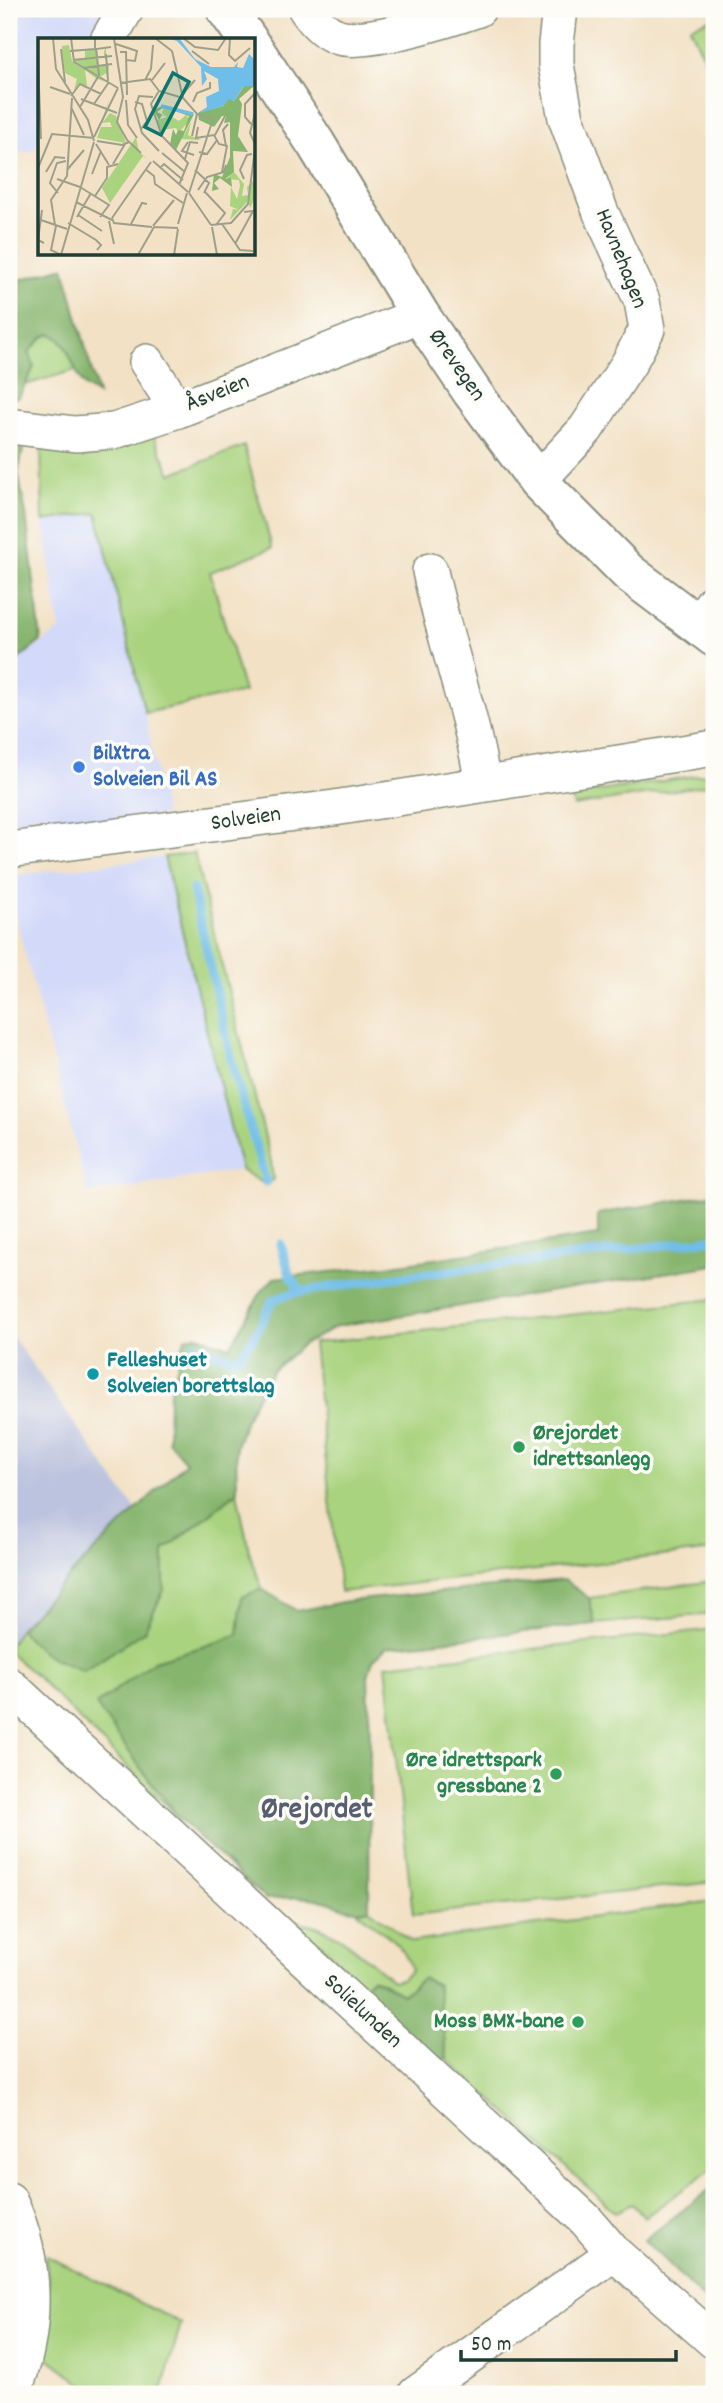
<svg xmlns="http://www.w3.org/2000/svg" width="723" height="2403" font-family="Dekko,sans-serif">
  <rect width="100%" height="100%" fill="#fdfcf7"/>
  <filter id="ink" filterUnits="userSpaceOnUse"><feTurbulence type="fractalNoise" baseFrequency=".0143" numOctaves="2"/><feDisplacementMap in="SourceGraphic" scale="14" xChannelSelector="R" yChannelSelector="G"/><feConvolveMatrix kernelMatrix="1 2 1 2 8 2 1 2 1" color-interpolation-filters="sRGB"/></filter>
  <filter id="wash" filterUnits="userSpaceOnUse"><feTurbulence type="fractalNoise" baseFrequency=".00686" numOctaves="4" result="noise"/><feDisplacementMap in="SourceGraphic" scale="28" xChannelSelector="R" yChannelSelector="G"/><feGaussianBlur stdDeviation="1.57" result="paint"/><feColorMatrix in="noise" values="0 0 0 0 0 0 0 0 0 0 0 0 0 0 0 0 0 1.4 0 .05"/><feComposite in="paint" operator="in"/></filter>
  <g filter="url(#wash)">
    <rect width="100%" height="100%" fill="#f2e1c5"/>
    <path fill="#d2d9f9" d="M9,9H117L99,40H40V138L33,151L9,155Z
      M97,513L145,713L165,815L9,837V720L12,716L9,713V693L15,684L16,661L60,630L43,521Z
      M164,857L241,1170L88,1194L9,892V876Z"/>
    <path fill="#bcc3de" d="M9,1332L136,1510L20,1628L9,1645Z"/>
    <path fill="#a9d37e" stroke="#648859" stroke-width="2" d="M712,9H714V79L690,27L712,18Z
      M51,333C65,339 70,358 76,370L25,385L34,367L29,352L43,337Z
      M150,428L171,474L244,446L272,548L210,572L244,692L145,713L97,513L43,521L41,449L81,444Z
      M714,773V784L574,806L571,799L580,794Z
      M194,853L271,1161L273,1180L262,1183L241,1170L164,857Z
      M714,1299V1550L340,1592L313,1343Z
      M237,1492L249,1551L262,1589L242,1597L239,1634L222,1641L154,1661L142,1770L180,1819L34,1674L9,1653V1645L20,1628C40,1655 53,1659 84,1671L144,1631L164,1590V1551Z
      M714,1581V1614L595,1624L589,1598Z
      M714,1629V1882L413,1915L386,1665Z
      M714,1901V2167L645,2217L632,2204L615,2212L447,2059L437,1985L423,1978L403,1994L372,1978L363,1986L320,1943L309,1945L288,1921C332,1922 362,1954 392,1981L401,1979L411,1971C409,1946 376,1928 358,1912L369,1909L412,1942Z
      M45,2255L181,2323L161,2394H96L43,2354C50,2317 51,2291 45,2255Z"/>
    <path fill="#86b56d" stroke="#527950" stroke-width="2" d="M64,267L98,395C94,392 87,389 84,385C71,370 71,342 51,334L43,337L29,352L34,367L19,397L9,400V283Z
      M9,437L25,440L18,473L26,514L41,641L16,661H9Z
      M714,1194V1265L337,1326L304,1344L272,1371L249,1411L236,1446L237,1492L164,1551V1590L144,1631L84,1671C53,1659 40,1655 20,1628L87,1558L186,1462L168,1441L169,1396L185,1338L196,1335L230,1347L261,1292L274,1278L386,1266L598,1235V1214Z
      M564,1580L589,1598L595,1624L387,1647L373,1660L368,1676L370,1742L369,1909C350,1914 335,1902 316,1899C299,1896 282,1898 265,1899L180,1819L142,1770L96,1705L154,1661L222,1641L238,1634L242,1597L262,1589L297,1611L348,1601Z
      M372,1978L403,1994L423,1978L437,1985L447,2059L432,2057L363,1986Z
      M714,2186V2309L644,2240Z"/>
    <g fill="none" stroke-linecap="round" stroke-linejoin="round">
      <path stroke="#6fbde9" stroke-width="9" d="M193,889L234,1071L266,1182
        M281,1244L290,1276L302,1292
        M194,1345L231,1358L239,1357L254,1337L273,1300L293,1293L391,1278L714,1239"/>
    </g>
  </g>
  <g filter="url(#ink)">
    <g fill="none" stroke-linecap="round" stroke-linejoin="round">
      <g stroke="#888f7c" stroke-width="38">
        <path id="minor" d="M306,9C314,21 324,33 339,37C366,45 450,19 478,9
          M108,40L126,9
          M147,362L178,410
          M9,426L75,434L114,431L178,410L420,315
          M538,481L586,429L629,363L647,329L642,301L601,213L566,118L556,65V44L560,9
          M430,571C445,642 471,711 483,784
          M697,625L714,601
          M9,850L334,808L714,748
          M9,1685L586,2220L614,2253L714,2341
          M9,2200C38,2260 38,2334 12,2394
          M416,2394L614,2253"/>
      </g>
      <g stroke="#888f7c" stroke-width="42">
        <path id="tertiary" d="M226,9L248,40
          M254,49L316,144L420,315L472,392L538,481L629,573L714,637"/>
      </g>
      <use href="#minor" stroke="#fff" stroke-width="35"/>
      <use href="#tertiary" stroke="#fff" stroke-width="38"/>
    </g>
  </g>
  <circle fill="#3f7fe0" stroke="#fdfcf7" stroke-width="2.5" cx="79" cy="767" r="7"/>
  <circle fill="#0f9aa8" stroke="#fdfcf7" stroke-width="2.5" cx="93" cy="1374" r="7"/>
  <g fill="#2e9e5b" stroke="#fdfcf7" stroke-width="2.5">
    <circle cx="519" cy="1447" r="7"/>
    <circle cx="556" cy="1774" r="7"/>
    <circle cx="578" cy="2022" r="7"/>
  </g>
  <g text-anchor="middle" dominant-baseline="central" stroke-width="7" stroke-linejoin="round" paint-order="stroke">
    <g font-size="23" fill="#1f3d34" stroke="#fdfcf7">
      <text transform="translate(620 259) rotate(68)">Havnehagen</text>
      <text transform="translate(456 366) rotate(55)">Ørevegen</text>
      <text transform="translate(218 394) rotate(-22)">Åsveien</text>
      <text transform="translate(246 820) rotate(-8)">Solveien</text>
      <text transform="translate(362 2012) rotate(43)">Solielunden</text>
    </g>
    <g font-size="23" font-weight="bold" fill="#366cbe" stroke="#fdfcf7" text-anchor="start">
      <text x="93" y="754">BilXtra<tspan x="93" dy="26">Solveien Bil AS</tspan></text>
    </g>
    <g font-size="23" font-weight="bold" fill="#0d838f" stroke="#fdfcf7" text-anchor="start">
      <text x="107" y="1361">Felleshuset<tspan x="107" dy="26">Solveien borettslag</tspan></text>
    </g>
    <g font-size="23" font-weight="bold" fill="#27864d" stroke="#fdfcf7" text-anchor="end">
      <text x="533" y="1434" text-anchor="start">Ørejordet<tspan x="533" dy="26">idrettsanlegg</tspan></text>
      <text x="542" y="1761">Øre idrettspark<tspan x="542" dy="26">gressbane 2</tspan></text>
      <text x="564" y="2022">Moss BMX-bane</text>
    </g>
    <g font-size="30" font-weight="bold" fill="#566071" stroke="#fdfcf7">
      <text x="317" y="1811">Ørejordet</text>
    </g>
  </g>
  <g transform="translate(38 38)">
    <rect width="217" height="217" fill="#f2e1c5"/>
    <path d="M31,7L34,23L40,28L35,21L47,20V12L63,10L59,11L60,18H66V13L67,12V10H68V23L66,18L60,20L61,27L71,26L70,42L68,35L61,40L69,44L59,41L47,32L49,48L41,46L36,52L39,41L27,35L24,22L18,24L24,22V8ZM71,61L65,84L72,75L78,78L88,105L59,100L63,89H74L72,84L63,85ZM126,69L136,73L134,79L141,83L148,77L137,72L149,77L151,83L143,92L146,97L153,84L150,97L163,102L144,101L138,90L123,92L119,82L129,79L124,75ZM98,99L101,114L111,122L105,118L72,165L64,150ZM196,134L206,146L204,158L210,157L209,149L217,141V160L212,170L210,163L192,182L195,171L201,172L192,168L193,149L199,161L202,148L201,142L188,141Z" fill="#a9d37e"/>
    <path d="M217,47L201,61L204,66L200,98L210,114L195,113L196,134L187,141L193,140L194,149L182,140L176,145L181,151L174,153L176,136L184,139L192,119V84L186,85L188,78H184L176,89L161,82L160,75L169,69L163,74L185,68L191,60L196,63L206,48ZM126,67L156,76L138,112L132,106L135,91L138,97L140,92L146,93L151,78L126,69L119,74L129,79L124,77L121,82L116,72Z" fill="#86b56d"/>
    <path d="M129,0H141L157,21L173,29H196L200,24L199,29L205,30L211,16L217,22V47L205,49L196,63L191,61L185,68L162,75L169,69L168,59L181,53L180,41L166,33L169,41L164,48L163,29L139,3Z" fill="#6fbde9"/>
    <path fill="none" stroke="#6fbde9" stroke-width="3.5" d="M123,68L155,76"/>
    <path fill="none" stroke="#9e9f8b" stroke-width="2" d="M15,0L18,31L50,82L56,103M33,0L36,24L80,50M76,0L85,59L79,84L89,102L103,115M117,0L134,13M145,0L157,9L180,12L188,0M192,0L191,17L197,23L212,10M78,6L99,13L97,23L88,22M23,11L27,44M32,13L57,11V0M134,13L145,60L159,76L175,81L151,155M154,13L171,26M82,14H88L89,57M68,16L70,43M35,22L74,18M0,23L3,101M45,30L74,26M107,42L113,31L115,7M114,42L127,25M82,45L112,41L121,53L145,60M12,49L32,56M121,53L113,66L124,98L150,125L141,147M33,58L42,46L63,56M143,58L157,42M115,59L101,58L97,71L104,95L121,113M43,61L79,75M88,62L90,87L99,100M97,64L104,66L109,83L103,91M155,64L159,55L172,50V44M56,66L71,44M33,69L46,97M42,69L61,37L58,11L73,9M217,75L212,95L217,106M213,86L207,79V66L217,55M160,89L158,100L176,97L181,106L189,108L184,134M177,97L187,78M154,98L159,76M56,99L80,50M59,103L84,107L91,104M150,104L144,113L156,117M58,106L71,127M188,108L185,92L190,86M161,114L169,116L179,102M124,115L147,134M147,121L152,104L160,105M115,123L150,154M75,126L87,106M0,130L14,96L56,100M122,130L126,126L145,142M107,131L116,138L117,146L145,165M29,132L46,112M157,132L171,145L166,155M8,134L17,119L27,120M54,136L63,113M19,141L42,149M206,141L202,132L209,117L214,116M42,149L71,167L62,179M160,152L169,139L186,134L188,127M167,154L187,175L178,187M20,155L12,145L19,125L28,123M151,155L173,187M57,158L69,140V129L80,126M38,164L74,182M4,172L0,202L6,205M40,177L64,193M39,179L53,155M74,180L113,124M74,180L76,185L114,189M3,182L29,191M71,183L76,206M30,185L58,202L63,207L59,212M93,186L104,165L109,166M140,186L149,155M184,186L202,212L215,213M17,187L13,162L29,138L34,60M173,187L193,185L210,166L217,110M18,188L13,212L23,217M115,188L136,162M116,189L140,190M174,189L179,217M197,206L215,173L206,174M23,217L56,104M100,217L116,189M136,217L140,191"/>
    <path fill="#0f766e" fill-opacity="0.15" stroke="#0f766e" stroke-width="3.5" d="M135,35L151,44L123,97L107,89Z"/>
    <rect width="217" height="217" fill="none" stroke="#1f3d34" stroke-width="3.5"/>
  </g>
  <rect width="723" height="2403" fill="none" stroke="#fdfcf7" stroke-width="35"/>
  <path d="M461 2350v10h215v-10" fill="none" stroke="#1f3d34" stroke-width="3.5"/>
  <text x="471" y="2350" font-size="21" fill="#1f3d34" stroke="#fdfcf7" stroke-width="5" paint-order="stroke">50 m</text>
</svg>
